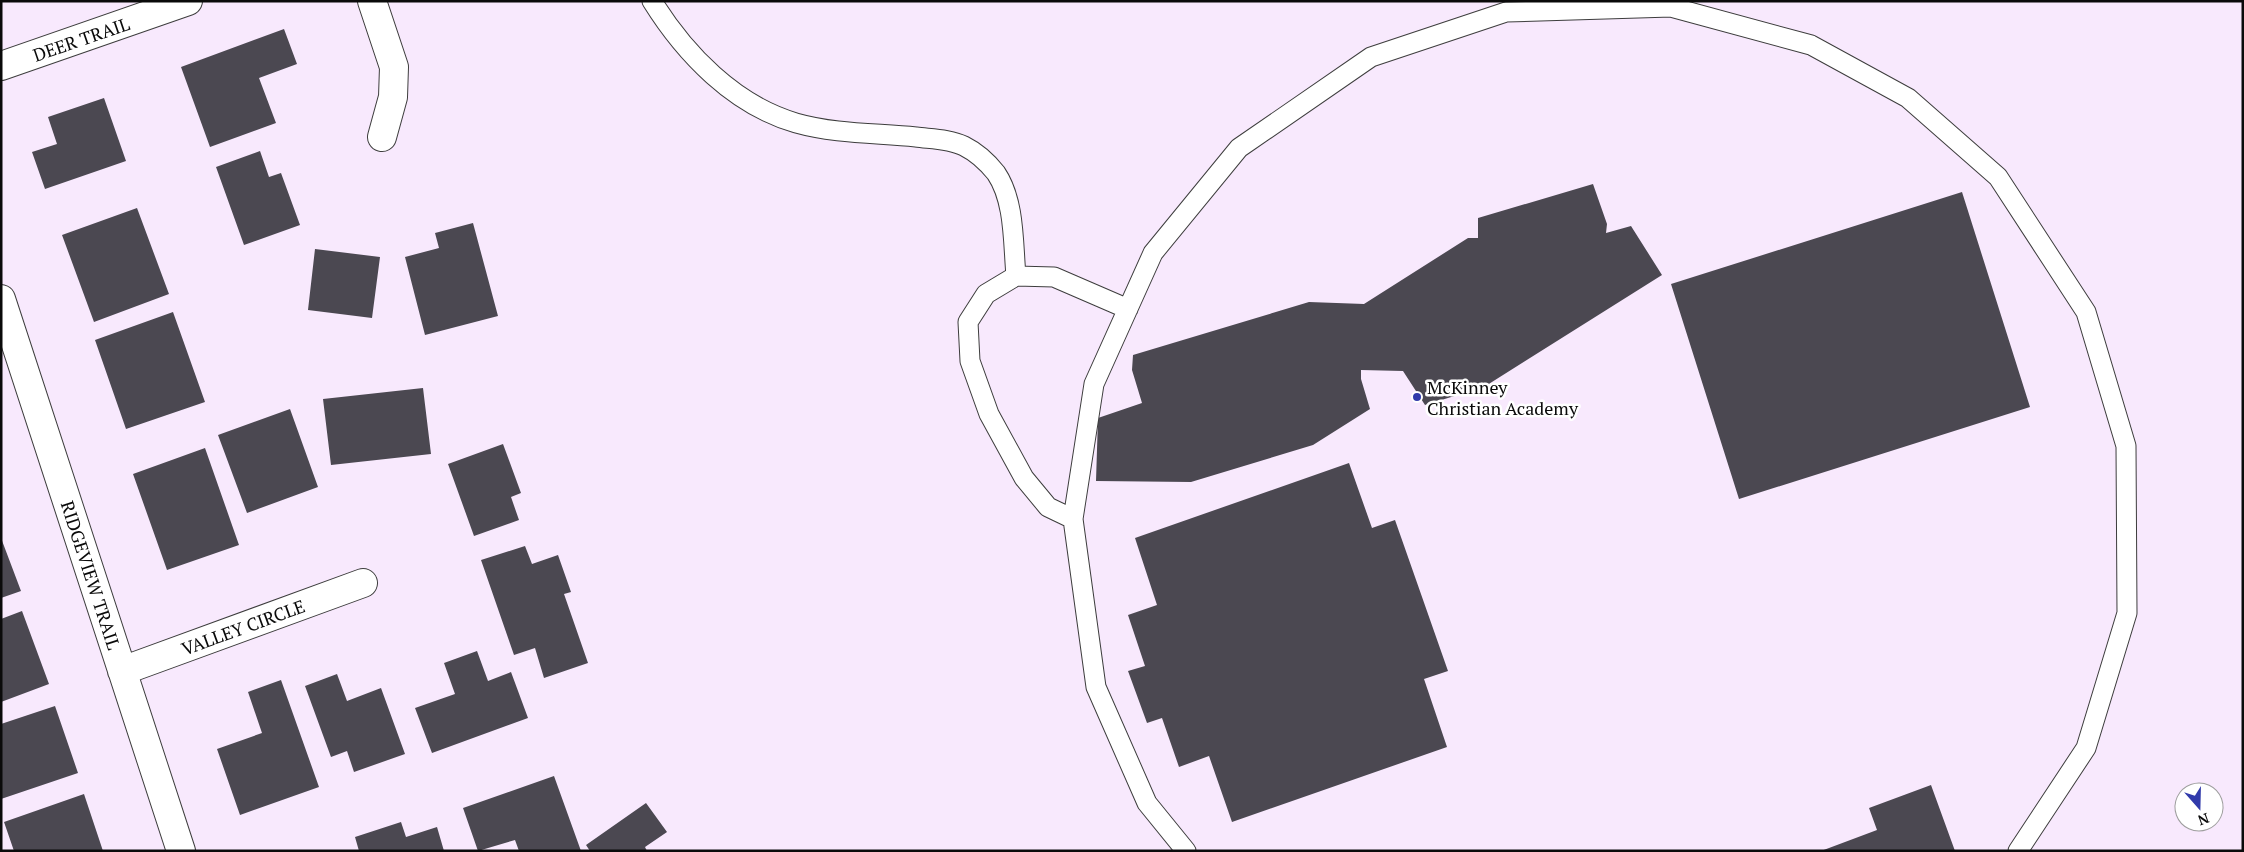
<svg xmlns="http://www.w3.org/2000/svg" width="2244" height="852" font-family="'PT Serif',serif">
  <rect width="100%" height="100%" fill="#f8e9fd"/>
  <path fill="#4b4851" d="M284,29L297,64L259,78L276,123L210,147L181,67Z
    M104,98L126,161L45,189L32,152L57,144L48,117Z
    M260,151L269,177L281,173L300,225L244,245L216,167Z
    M1593,184L1607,224L1606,233L1631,226L1662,275L1484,387L1425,405L1403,371L1361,370V379L1370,409L1313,445L1191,482L1096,481L1098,418L1142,403L1132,370L1133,355L1309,302L1364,304L1468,238H1478V218Z
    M1962,192L2030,407L1739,499L1671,284Z
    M137,208L169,294L94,322L62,235Z
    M473,223L498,316L425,335L405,257L439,248L435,233Z
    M315,249L380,257L372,318L308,310Z
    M173,312L205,402L126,429L95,340Z
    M423,388L431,454L331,465L323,399Z
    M290,409L318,487L247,513L218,435Z
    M503,444L521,493L511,497L519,520L474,536L448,464Z
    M205,448L239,545L167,570L133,474Z
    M1349,463L1372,528L1395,520L1448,671L1424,679L1447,747L1232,822L1209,756L1179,767L1162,718L1147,723L1128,671L1145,666L1128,615L1157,605L1135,538Z
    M1,538L21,591L1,598Z
    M525,546L532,564L558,555L571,592L564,594L588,663L544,678L535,648L514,655L481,560Z
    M22,611L49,684L1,702V619Z
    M477,651L488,681L511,672L528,718L432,753L415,708L455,694L444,663Z
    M337,674L347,701L381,688L405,754L354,772L347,751L331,757L305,686Z
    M281,680L319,787L240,815L217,749L262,733L248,692Z
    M55,706L78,773L1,799V724Z
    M554,776L581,851H519L515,840L478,851L463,808Z
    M1931,785L1955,851H1821L1877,830L1869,808Z
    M84,794L103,851H14L4,822Z
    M646,803L667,832L645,847L647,851H590L586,845Z
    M401,822L406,837L437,827L444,851H359L355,837Z"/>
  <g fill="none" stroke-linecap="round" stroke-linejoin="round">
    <g stroke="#3d3d3d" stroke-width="21">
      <path id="service" d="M652,1C685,54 734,105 796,123C835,134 876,133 916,137C931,139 950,139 964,146C976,152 988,163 996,173C1015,201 1013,243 1016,276
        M1073,519L1048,507L1024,478L989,414L970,361L968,322L986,294L1016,276L1054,277L1128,309
        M1186,851L1147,803L1096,687L1073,519L1094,384L1153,253L1239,148L1371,57L1506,12L1671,7L1811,45L1908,98L1998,177L2086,312L2126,446L2127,613L2086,748L2018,851"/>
    </g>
    <g stroke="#3d3d3d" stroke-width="30">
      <path id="minor" d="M372,1L394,67L393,97L382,137
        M1,66L188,1
        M1,299L181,851
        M122,671L363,583"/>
    </g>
    <use href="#service" stroke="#fff" stroke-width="19"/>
    <use href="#minor" stroke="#fff" stroke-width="28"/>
  </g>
  <circle fill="#313aab" stroke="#fff" stroke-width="2" cx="1417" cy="397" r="5"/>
  <g text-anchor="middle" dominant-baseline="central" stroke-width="5" stroke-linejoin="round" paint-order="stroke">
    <g font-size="18" fill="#0a0a0a" stroke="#fff">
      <text transform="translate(81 39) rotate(-19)">DEER TRAIL</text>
      <text transform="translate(91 575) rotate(72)">RIDGEVIEW TRAIL</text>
      <text transform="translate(243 627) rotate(-20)">VALLEY CIRCLE</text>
    </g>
    <g font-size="18" fill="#0a0a0a" stroke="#fff" text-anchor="start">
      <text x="1427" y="387">McKinney<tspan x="1427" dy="21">Christian Academy</tspan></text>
    </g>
  </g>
  <rect width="2244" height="852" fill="none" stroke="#0a0a0a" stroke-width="5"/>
  <g transform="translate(2199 807) rotate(160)"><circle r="24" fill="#ffffff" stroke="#9d9d9d"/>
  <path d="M0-4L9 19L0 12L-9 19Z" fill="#313aab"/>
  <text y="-8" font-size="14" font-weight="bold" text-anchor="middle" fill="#0a0a0a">N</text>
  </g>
</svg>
